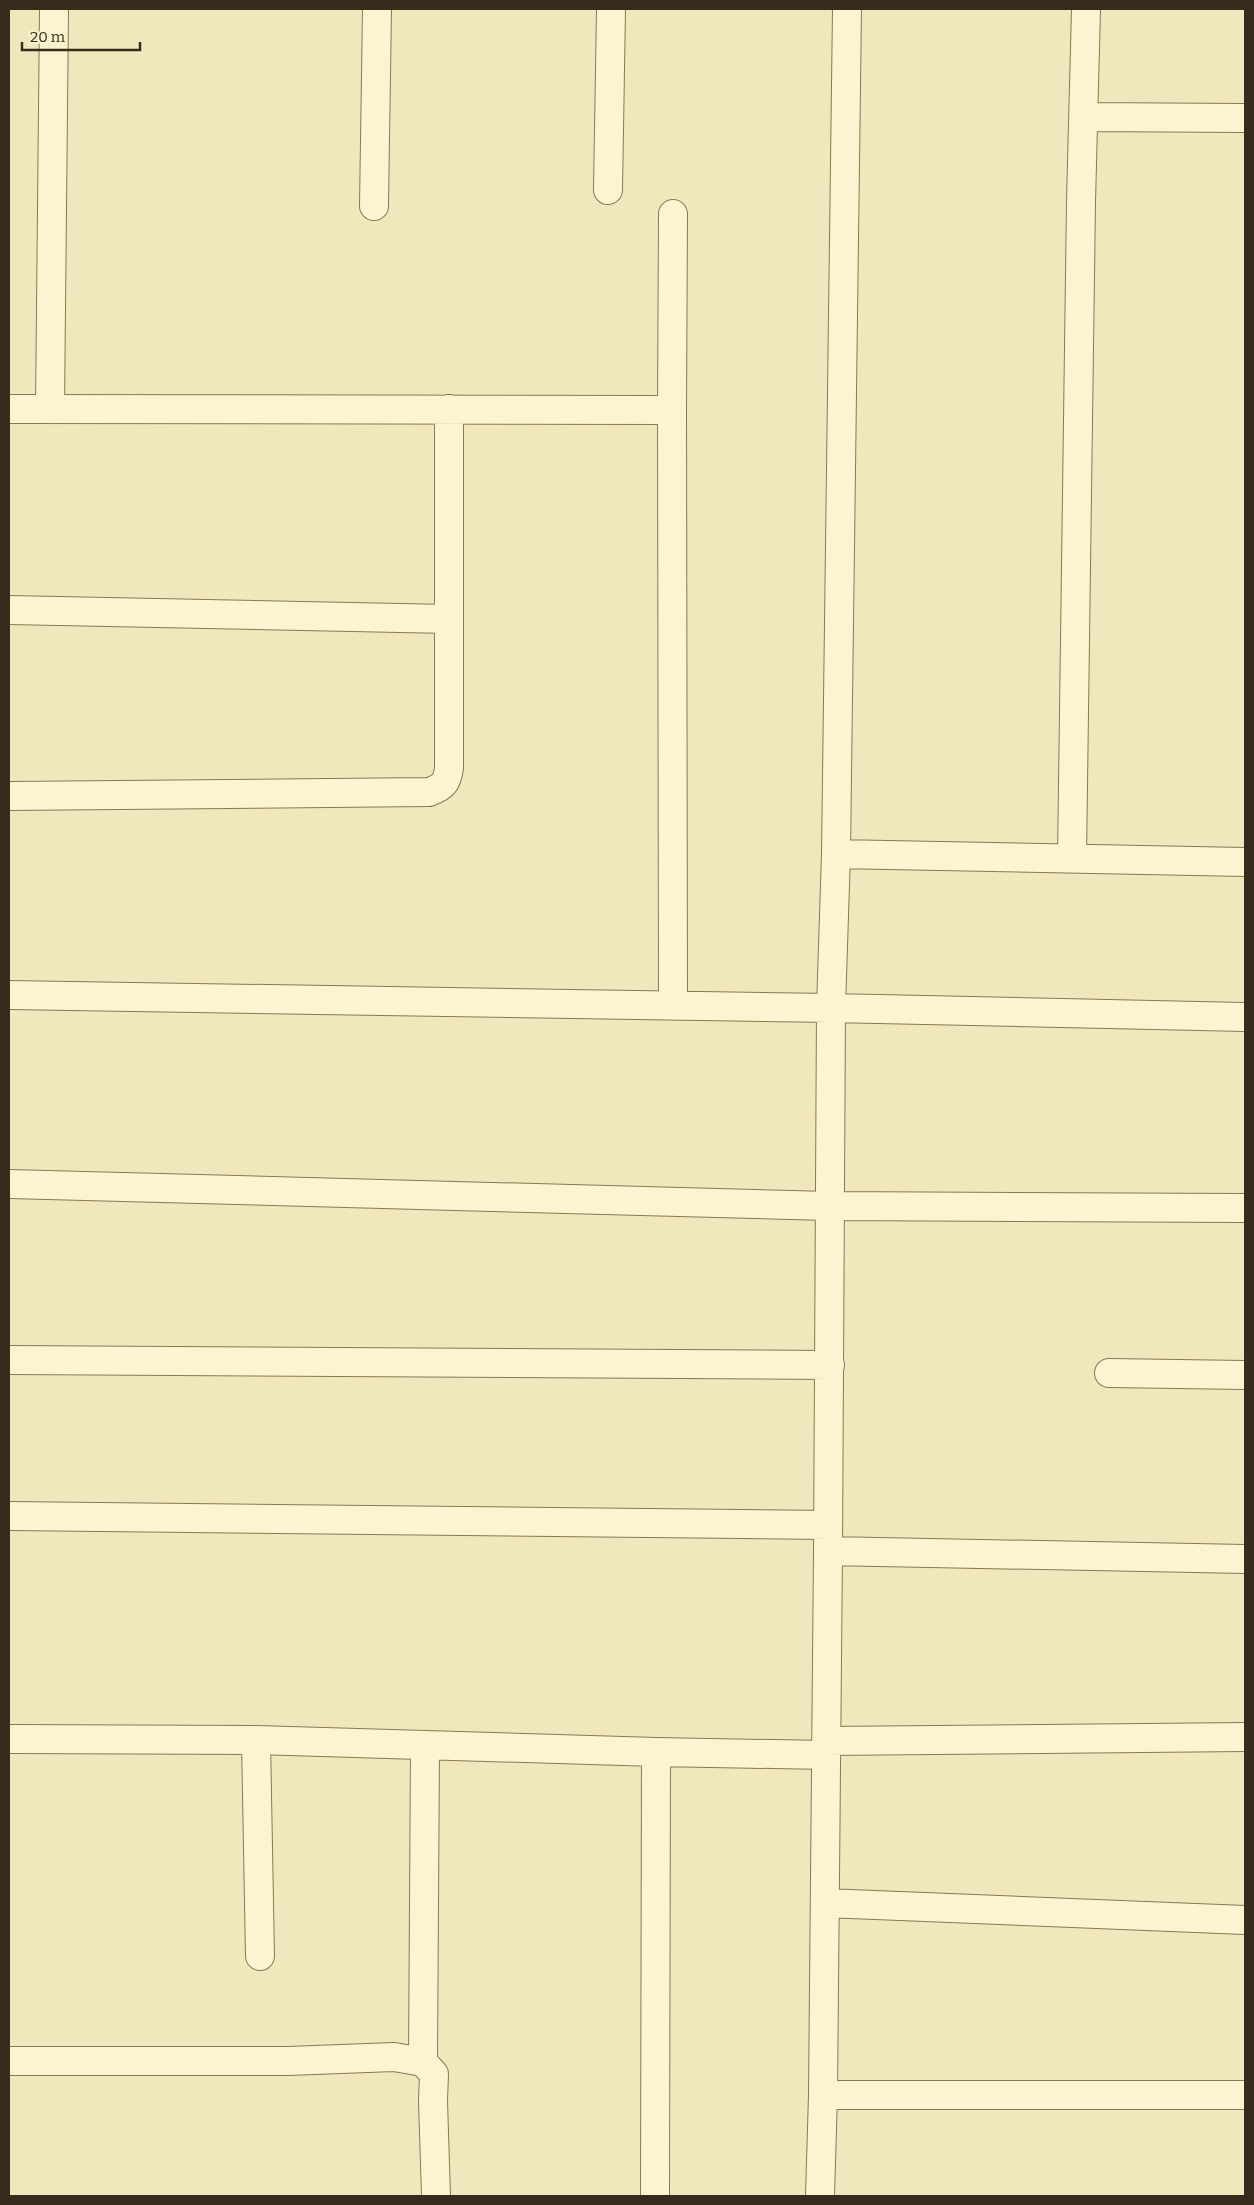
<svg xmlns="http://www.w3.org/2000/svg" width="1254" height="2205" font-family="Bitter,serif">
  <rect width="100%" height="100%" fill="#f0e8bc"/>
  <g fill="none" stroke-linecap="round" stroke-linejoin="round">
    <g stroke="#887855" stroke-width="30">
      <path id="minor" d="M1084,117L1245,118
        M608,190L611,9
        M374,206L377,9
        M9,409L672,410
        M50,409L54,9
        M9,610L449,619
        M9,796L429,792C443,787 447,783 449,768V409
        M836,854L1245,862
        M1072,858L1081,202L1086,9
        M9,995L831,1008L1245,1017
        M673,1006L672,410L673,214
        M9,1184L830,1206L1245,1208
        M9,1360L830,1365
        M1109,1373L1245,1375
        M9,1516L828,1525
        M828,1551L1245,1559
        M9,1739L256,1740L656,1752L826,1755
        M256,1740L260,1956
        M826,1741L1245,1737
        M825,1903L1245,1920
        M9,2061H288L394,2057L423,2062L434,2074L433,2101L436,2196
        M423,2062L425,1746
        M823,2095H1245
        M655,2196L656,1752
        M820,2196L823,2095L828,1551L831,1008L836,854L847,9"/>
    </g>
    <use href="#minor" stroke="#fbf4d0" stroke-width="28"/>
  </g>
  <rect width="1254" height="2205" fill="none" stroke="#372c1b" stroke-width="20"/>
  <path d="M22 42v8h118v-8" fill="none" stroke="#372c1b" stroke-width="2.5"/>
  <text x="30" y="42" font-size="15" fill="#372c1b" stroke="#f7f1cc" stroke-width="4" paint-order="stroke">20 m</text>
</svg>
